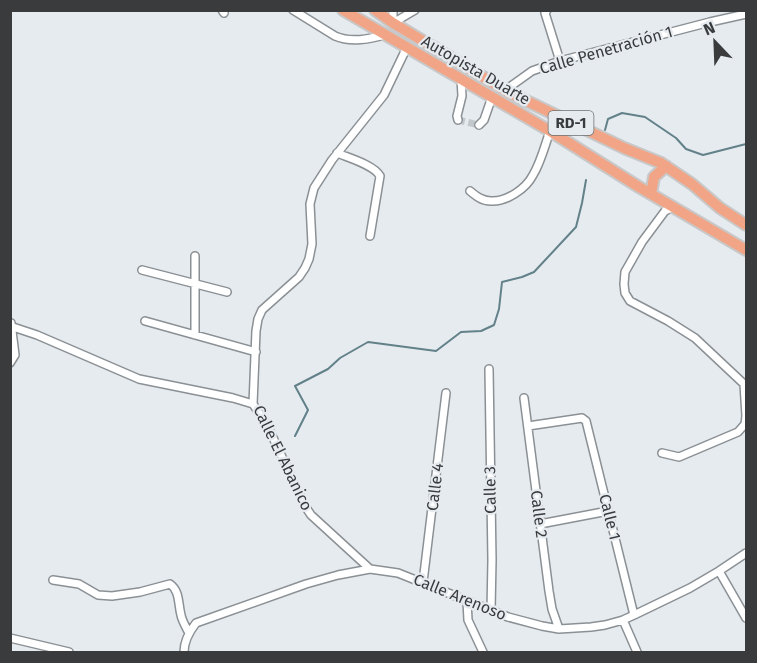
<svg xmlns="http://www.w3.org/2000/svg" width="757" height="663" font-family="'Fira Sans',sans-serif">
  <rect width="100%" height="100%" fill="#e6ebf0"/>
  <g fill="none" stroke-linecap="round" stroke-linejoin="round">
    <path stroke="#628189" stroke-width="2" d="M605,130L608,119L622,113L645,117L676,138L686,149L703,155L746,144
      M295,436L308,410L295,386L328,369L340,358L368,342L436,351L461,332L481,331L494,325L499,309L502,282L522,277L534,272L576,227L582,203L586,180"/>
    <path stroke="#c3c8cc" stroke-width="7" stroke-dasharray="7 3.5" stroke-linecap="butt" d="M458,120L479,125"/>
    <g stroke="#8b9094" stroke-width="10">
      <path id="minor" d="M222,10L224,13
        M293,10L335,36C351,43 369,39 385,35
        M393,10V23
        M547,10L545,13L560,61
        M393,23L415,10
        M508,92L511,86L532,71L560,61L710,22L746,14
        M458,120L457,116L462,96L461,79
        M479,125L484,120L492,97
        M337,153C349,158 374,165 380,176L370,236
        M470,191C476,196 482,201 491,201C506,202 526,189 533,175C541,162 545,145 550,131
        M142,270L227,292
        M145,321L256,352
        M10,326L37,335L139,379L233,398L253,404
        M195,335V256
        M10,363L15,355L11,323
        M489,369L492,560L491,610
        M524,398L549,591L552,609L559,629
        M528,426L582,418L586,421L634,615
        M662,453L679,457L738,432L745,424L746,416L744,384L695,338L668,321L630,301L625,293L624,284L625,272L642,242L665,211L673,207
        M540,524L608,511
        M370,569L311,515L305,506L267,425L253,404L256,331L258,319L262,310L299,277L305,268L309,259L312,244L310,204L314,188L332,160L384,95L407,47
        M719,571L746,618
        M53,580L79,584L98,595L112,596L140,592L170,584C180,591 178,604 181,615C182,621 186,627 189,633
        M423,582L446,393
        M467,601L468,620L483,652
        M623,620L637,652
        M10,638L69,652
        M184,652C184,641 189,632 196,623L306,584L338,575L370,569L398,573L508,617L542,626L559,629L591,627L605,625L623,620L634,615L690,588L719,571L746,553"/>
    </g>
    <g stroke="#c8c8c9" stroke-width="14">
      <path id="highway" d="M343,10L550,131L639,187L746,250
        M375,10L393,23L508,92L624,148L661,163L692,184L720,208L746,225
        M651,194L654,177L666,166"/>
    </g>
    <use href="#minor" stroke="#fff" stroke-width="7"/>
    <use href="#highway" stroke="#f2a586" stroke-width="10"/>
  </g>
  <g text-anchor="middle" dominant-baseline="central" stroke-width="4.5" stroke-linejoin="round" paint-order="stroke">
    <rect fill="#e6ebf0" stroke="#6d7073" stroke-width="1.5" x="548.5" y="111" width="45" height="24" rx="4.5"/>
    <g font-size="15" font-weight="bold" fill="#393b3d">
      <text x="571" y="123">RD-1</text>
    </g>
    <g font-size="16" fill="#393b3d" stroke="#e6ebf0">
      <text transform="translate(606 50) rotate(-16)">Calle Penetración 1</text>
      <text transform="translate(476 70) rotate(30)">Autopista Duarte</text>
      <text transform="translate(283 458) rotate(64)">Calle El Abanico</text>
      <text transform="translate(435 487) rotate(-83)">Calle 4</text>
      <text transform="translate(490 490) rotate(-91)">Calle 3</text>
      <text transform="translate(539 514) rotate(83)">Calle 2</text>
      <text transform="translate(610 517) rotate(76)">Calle 1</text>
      <text transform="translate(460 597) rotate(22)">Calle Arenoso</text>
    </g>
  </g>
  <rect width="757" height="663" fill="none" stroke="#393b3d" stroke-width="24"/>
  <g transform="translate(715 42) rotate(337)" stroke="#e6ebf0" stroke-width="4.5" paint-order="stroke">
  <path d="M0-4.5L10 22L0 15L-10 22Z" fill="#393b3d"/>
  <text y="-9" font-size="16" font-weight="bold" text-anchor="middle" fill="#393b3d">N</text>
  </g>
</svg>
